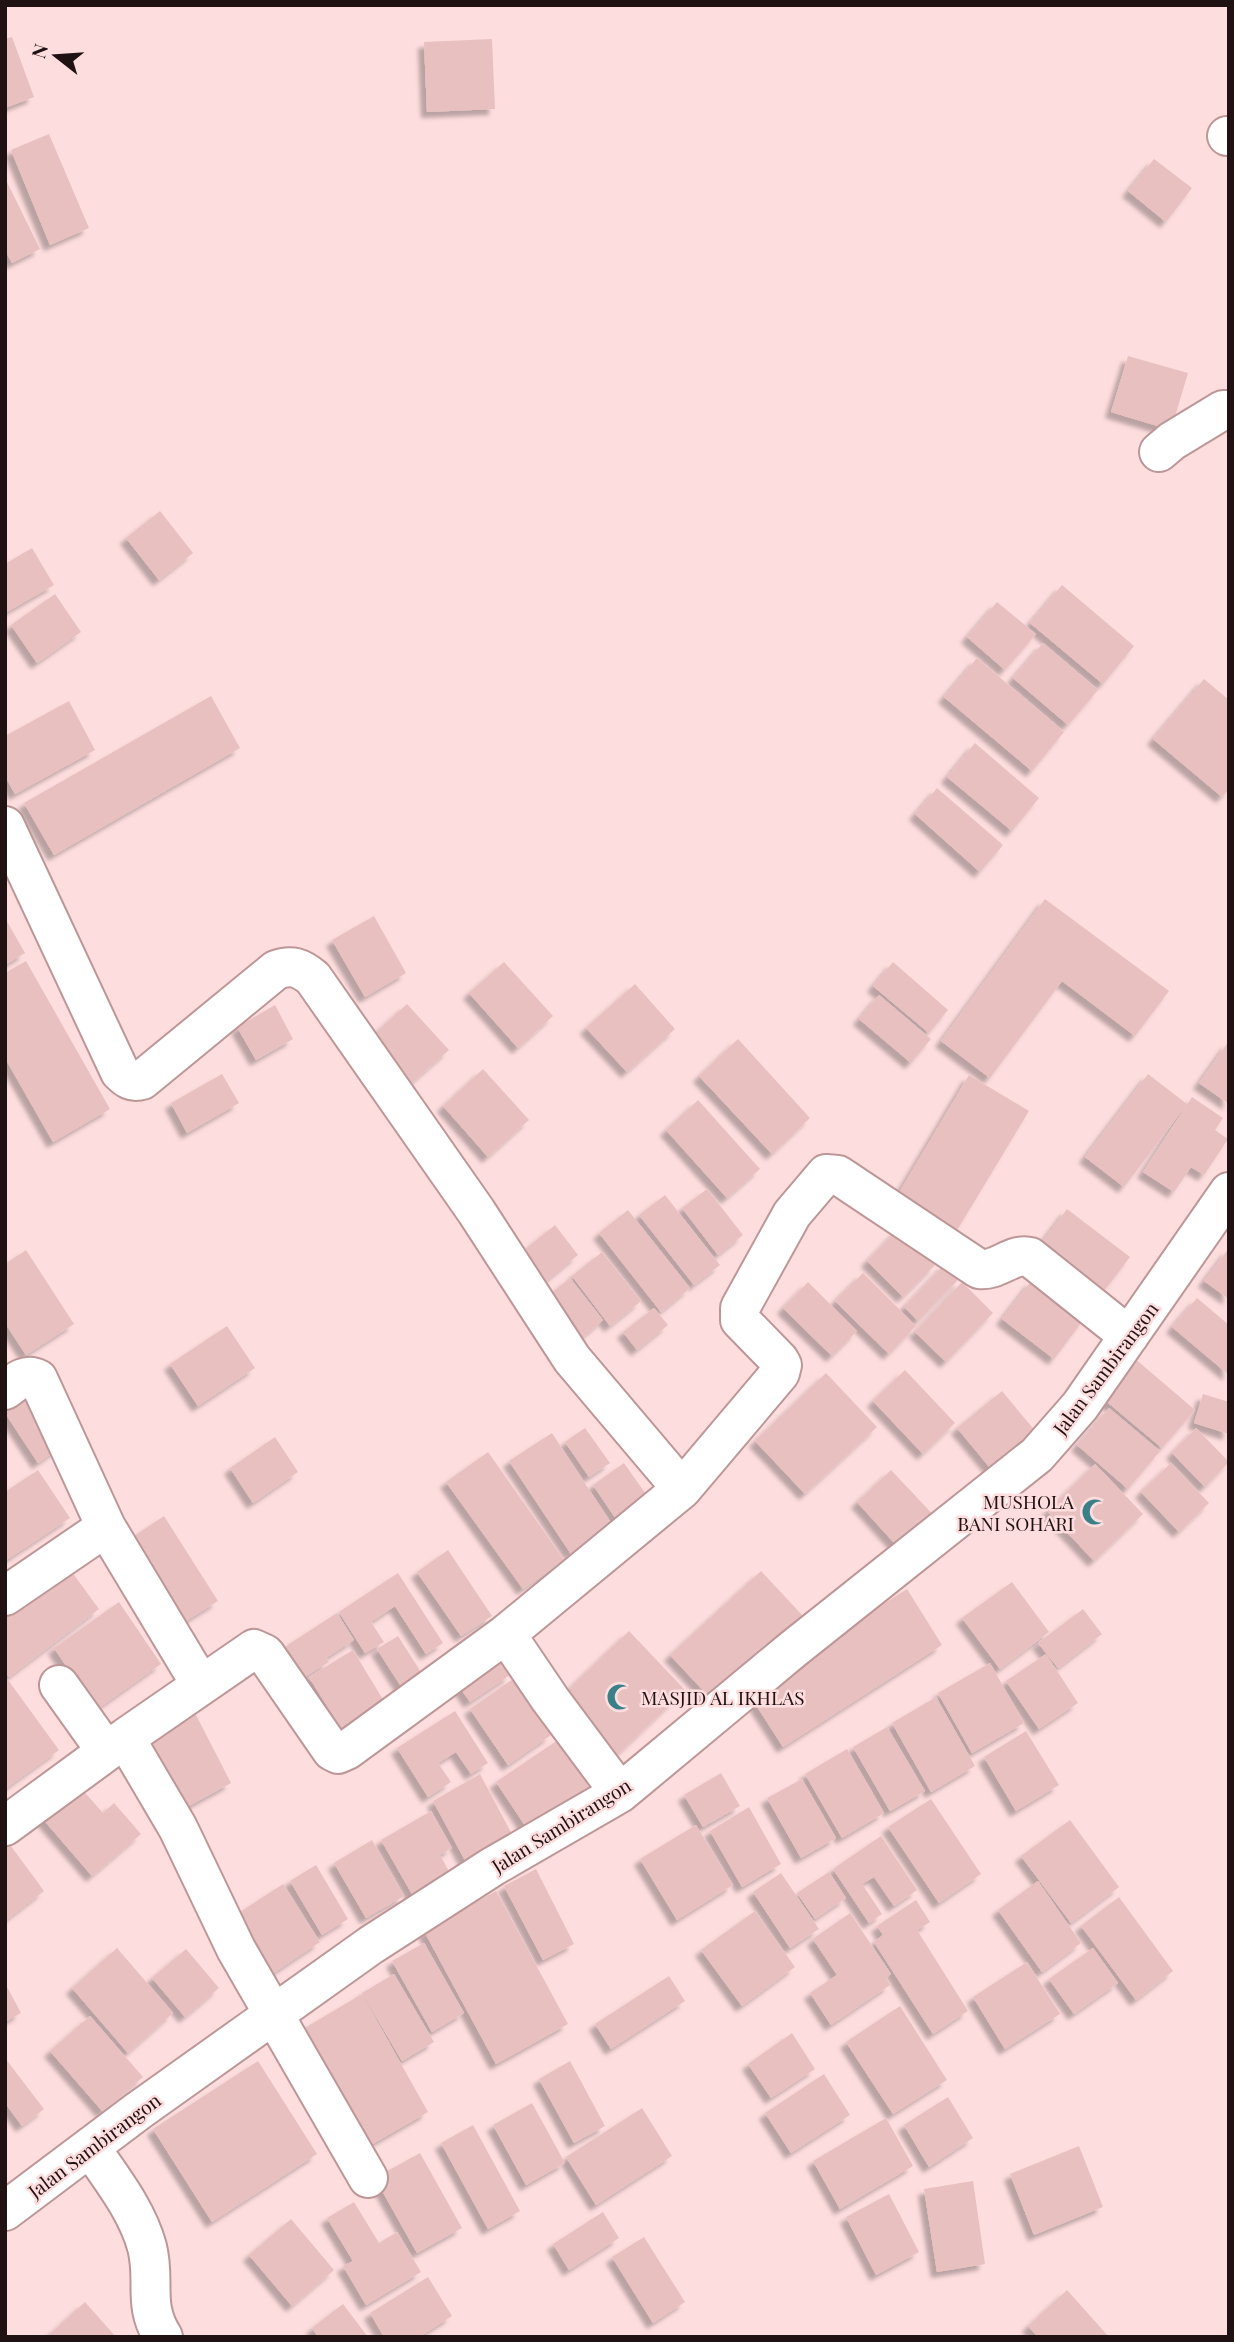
<svg xmlns="http://www.w3.org/2000/svg" width="1234" height="2342" font-family="'Playfair Display',serif">
  <defs>
    <filter id="shadow"><feDropShadow dx="-6" dy="6" stdDeviation="2" flood-color="#0004"/></filter>
  </defs>
  <rect width="100%" height="100%" fill="#feddde"/>
  <path fill="#e8c0c0" filter="url(#shadow)" d="M12,37L34,97L5,108V39Z
    M492,39L495,109L427,112L424,42Z
    M49,134L89,228L50,245L11,150Z
    M1154,159L1192,188L1166,222L1128,191Z
    M5,178L40,249L12,263L5,250Z
    M1128,356L1188,373L1171,430L1111,412Z
    M160,511L193,553L159,580L126,538Z
    M32,548L54,585L5,613V564Z
    M1062,585L1134,646L1103,684L1030,623Z
    M55,594L81,632L37,663L11,625Z
    M997,602L1036,634L1005,670L967,637Z
    M1043,643L1098,690L1068,725L1013,678Z
    M977,658L1064,732L1032,771L944,697Z
    M1204,679L1229,700V789L1222,797L1153,739Z
    M211,696L240,748L54,855L24,803Z
    M69,701L95,750L15,794L5,776V736Z
    M975,743L1039,798L1012,831L947,777Z
    M937,788L1003,845L980,872L915,814Z
    M1045,899L1169,991L1135,1036L1062,981L990,1078L941,1041Z
    M374,916L406,973L365,997L332,940Z
    M5,918L25,953L5,965Z
    M26,961L110,1109L53,1142L5,1058V973Z
    M504,962L553,1016L518,1048L469,993Z
    M893,962L948,1010L929,1033L873,986Z
    M635,984L675,1029L627,1072L586,1028Z
    M879,995L931,1039L911,1063L859,1019Z
    M407,1004L449,1050L406,1088L365,1042Z
    M275,1005L293,1039L256,1060L237,1027Z
    M738,1039L810,1118L772,1154L699,1076Z
    M1229,1041V1104L1199,1083Z
    M483,1069L529,1120L488,1157L443,1106Z
    M222,1074L239,1103L187,1133L171,1103Z
    M1148,1074L1187,1104L1124,1187L1085,1157Z
    M969,1075L1029,1111L956,1232L897,1196Z
    M1192,1097L1223,1118L1215,1130L1228,1139L1204,1175L1191,1167L1174,1192L1143,1172Z
    M698,1100L760,1169L727,1198L666,1130Z
    M707,1189L743,1235L718,1255L682,1208Z
    M665,1195L720,1265L694,1285L639,1215Z
    M1067,1209L1130,1257L1097,1300L1034,1253Z
    M628,1210L690,1288L661,1312L599,1233Z
    M555,1225L578,1255L537,1288L513,1259Z
    M898,1229L935,1265L903,1297L867,1261Z
    M1229,1248V1299L1204,1281Z
    M26,1250L74,1324L26,1355L5,1323V1264Z
    M602,1252L641,1301L610,1326L572,1276Z
    M945,1264L959,1279L918,1321L904,1307Z
    M863,1273L916,1326L889,1354L835,1301Z
    M570,1278L603,1320L582,1338L567,1319L542,1301Z
    M1032,1280L1084,1319L1054,1359L1002,1319Z
    M808,1282L857,1331L832,1356L783,1308Z
    M962,1282L993,1313L946,1362L915,1332Z
    M1197,1298L1229,1325V1375L1172,1327Z
    M654,1308L668,1325L637,1350L623,1332Z
    M227,1326L255,1368L198,1406L170,1364Z
    M1133,1357L1195,1410L1162,1448L1100,1396Z
    M905,1370L955,1423L923,1454L873,1401Z
    M826,1373L877,1427L805,1494L755,1441Z
    M1002,1391L1041,1438L996,1475L957,1428Z
    M1203,1394L1229,1402V1434L1194,1423Z
    M25,1398L58,1449L38,1463L5,1413Z
    M1109,1408L1160,1451L1128,1489L1077,1445Z
    M585,1428L610,1463L589,1477L565,1442Z
    M1196,1428L1229,1462L1205,1487L1172,1453Z
    M552,1433L613,1526L571,1554L509,1461Z
    M275,1437L298,1472L253,1503L230,1468Z
    M488,1452L564,1560L523,1589L446,1482Z
    M624,1463L650,1500L618,1522L593,1485Z
    M1171,1463L1209,1503L1179,1532L1141,1492Z
    M1095,1464L1143,1514L1094,1561L1047,1511Z
    M38,1470L70,1518L5,1561V1492Z
    M891,1470L941,1523L906,1556L857,1502Z
    M164,1516L218,1601L178,1626L125,1542Z
    M448,1550L492,1616L461,1636L417,1572Z
    M69,1568L99,1609L9,1677L5,1673V1615Z
    M761,1571L803,1616L712,1700L670,1655Z
    M398,1573L443,1643L426,1654L395,1606L371,1622L384,1642L365,1653L339,1612Z
    M1012,1582L1049,1632L1000,1669L962,1618Z
    M907,1589L942,1645L783,1747L747,1691Z
    M119,1602L161,1664L96,1710L54,1648Z
    M1083,1609L1102,1634L1058,1668L1038,1643Z
    M337,1613L354,1640L326,1658L329,1662L305,1677L286,1646Z
    M629,1631L685,1690L610,1762L554,1703Z
    M398,1636L424,1677L404,1691L377,1649Z
    M353,1650L388,1708L345,1735L309,1677Z
    M494,1652L510,1675L470,1702L454,1679Z
    M1046,1654L1078,1703L1039,1729L1006,1681Z
    M990,1663L1024,1723L972,1753L938,1693Z
    M513,1679L551,1735L508,1765L470,1709Z
    M8,1680L59,1750L5,1789V1682Z
    M936,1697L975,1766L931,1792L892,1723Z
    M455,1711L488,1763L471,1774L456,1752L438,1763L451,1782L428,1797L397,1748Z
    M195,1713L231,1783L178,1812L141,1742Z
    M887,1727L925,1791L890,1811L853,1747Z
    M1026,1731L1059,1785L1016,1811L984,1757Z
    M558,1740L594,1794L532,1836L496,1782Z
    M847,1749L884,1813L842,1838L805,1774Z
    M721,1773L740,1806L703,1827L684,1795Z
    M480,1774L514,1838L467,1864L433,1801Z
    M802,1779L836,1838L801,1858L767,1798Z
    M79,1786L103,1813L114,1803L141,1834L92,1876L42,1818Z
    M931,1799L981,1874L939,1903L888,1827Z
    M749,1807L781,1864L742,1887L710,1831Z
    M431,1811L452,1848L440,1855L457,1886L420,1908L381,1840Z
    M1070,1820L1119,1887L1071,1923L1021,1856Z
    M696,1825L733,1885L677,1920L640,1859Z
    M881,1836L917,1890L894,1906L874,1877L862,1884L882,1914L869,1923L833,1869Z
    M372,1840L404,1896L366,1918L334,1863Z
    M8,1842L44,1891L5,1921V1844Z
    M316,1865L348,1919L322,1935L290,1881Z
    M536,1869L574,1944L543,1960L504,1886Z
    M829,1872L846,1898L815,1919L797,1893Z
    M781,1873L819,1929L790,1948L753,1892Z
    M1038,1881L1081,1943L1042,1972L998,1910Z
    M283,1884L320,1942L269,1976L231,1918Z
    M496,1891L568,2024L496,2064L424,1931Z
    M1119,1897L1173,1971L1136,2000L1081,1926Z
    M916,1900L930,1922L917,1930L968,2011L933,2034L874,1942L883,1935L877,1926Z
    M755,1911L795,1967L742,2006L701,1950Z
    M850,1913L891,1974L886,1978L890,1985L831,2025L810,1993L837,1975L813,1939Z
    M424,1943L464,2013L432,2032L392,1961Z
    M117,1948L173,2013L128,2053L72,1988Z
    M1093,1948L1118,1983L1074,2014L1049,1979Z
    M186,1949L219,1988L185,2017L152,1978Z
    M1027,1962L1060,2014L1005,2049L973,1997Z
    M394,1974L434,2042L402,2061L362,1993Z
    M669,1976L685,2001L611,2049L595,2024Z
    M5,1983L21,2013L5,2022Z
    M362,1994L428,2112L369,2146L303,2029Z
    M900,2006L947,2080L893,2114L846,2042Z
    M90,2016L143,2077L103,2112L50,2051Z
    M792,2033L815,2069L771,2098L748,2064Z
    M5,2058L44,2109L22,2126L5,2103Z
    M258,2061L317,2154L212,2222L153,2129Z
    M570,2061L605,2126L574,2143L539,2079Z
    M824,2074L850,2115L791,2153L765,2113Z
    M948,2097L973,2138L929,2167L904,2125Z
    M532,2103L565,2163L526,2185L493,2125Z
    M642,2108L672,2156L596,2205L566,2157Z
    M886,2118L913,2166L840,2209L813,2161Z
    M473,2125L520,2211L488,2229L441,2143Z
    M1079,2146L1103,2207L1034,2235L1010,2174Z
    M420,2153L462,2228L417,2253L375,2178Z
    M973,2181L985,2264L937,2272L924,2189Z
    M889,2194L919,2252L876,2275L846,2217Z
    M354,2202L379,2243L397,2232L421,2272L366,2305L343,2266L353,2261L327,2218Z
    M603,2212L619,2238L569,2270L553,2244Z
    M291,2219L334,2270L292,2306L249,2255Z
    M644,2237L685,2302L653,2323L612,2257Z
    M428,2277L452,2316L419,2337H384L370,2313Z
    M1067,2290L1109,2337H1038L1028,2326Z
    M85,2302L116,2337H53L50,2334Z
    M343,2304L368,2337H318L312,2328Z"/>
  <g fill="none" stroke-linecap="round" stroke-linejoin="round">
    <g stroke="#bd9797" stroke-width="42">
      <path id="street" d="M1227,136H1229
        M1159,452L1172,441L1223,410H1229
        M5,826L120,1072C127,1079 132,1083 142,1080L276,970C292,964 301,968 313,978L476,1211L572,1359L682,1489L506,1634L550,1699L620,1793
        M5,1390C15,1383 25,1372 38,1379L106,1527
        M682,1489L780,1373L782,1365L779,1360L740,1320V1308L792,1214L826,1174L838,1175L979,1269C997,1272 1013,1252 1030,1257L1129,1336
        M5,1596L106,1527L201,1685
        M59,1685L106,1751
        M125,1738L178,1828L236,1949L368,2178
        M5,1826L125,1738L254,1649L265,1654L332,1751L338,1754L347,1750L506,1634
        M90,2147C111,2178 137,2210 147,2247C156,2281 142,2304 163,2337
        M5,2211L138,2111L371,1945L492,1867L620,1793L792,1650L1037,1455L1080,1406L1229,1192"/>
    </g>
    <use href="#street" stroke="#fff" stroke-width="38"/>
  </g>
  <defs>
    <g id="mosque-bare" transform="scale(2.1)"><path d="M3.5-4.9A6 6 0 1 0 3.5 4.9A5 5 0 1 1 3.5-4.9Z" fill="#398089" stroke="#feddde" stroke-width="2.5" paint-order="stroke"/></g>
  </defs>
  <g fill-rule="evenodd">
    <use href="#mosque-bare" x="1095" y="1512"/>
    <use href="#mosque-bare" x="620" y="1697"/>
  </g>
  <g text-anchor="middle" dominant-baseline="central" stroke-width="5" stroke-linejoin="round" paint-order="stroke">
    <g font-size="19" fill="#201213" stroke="#feddde">
      <text transform="translate(1105 1368) rotate(-53)">Jalan Sambirangon</text>
      <text transform="translate(561 1825) rotate(-32)">Jalan Sambirangon</text>
      <text transform="translate(94 2145) rotate(-37)">Jalan Sambirangon</text>
    </g>
    <g font-size="19" fill="#201213" stroke="#feddde" text-anchor="end">
      <text x="1074" y="1501">MUSHOLA<tspan x="1074" dy="22">BANI SOHARI</tspan></text>
      <text x="641" y="1697" text-anchor="start">MASJID AL IKHLAS</text>
    </g>
  </g>
  <rect width="1234" height="2342" fill="none" stroke="#201213" stroke-width="14"/>
  <g transform="translate(56 56) rotate(287)" stroke="#feddde" stroke-width="5" paint-order="stroke">
  <path d="M0-5L12 26L0 18L-12 26Z" fill="#201213"/>
  <text y="-10" font-size="19" font-weight="bold" text-anchor="middle" fill="#201213">N</text>
  </g>
</svg>
